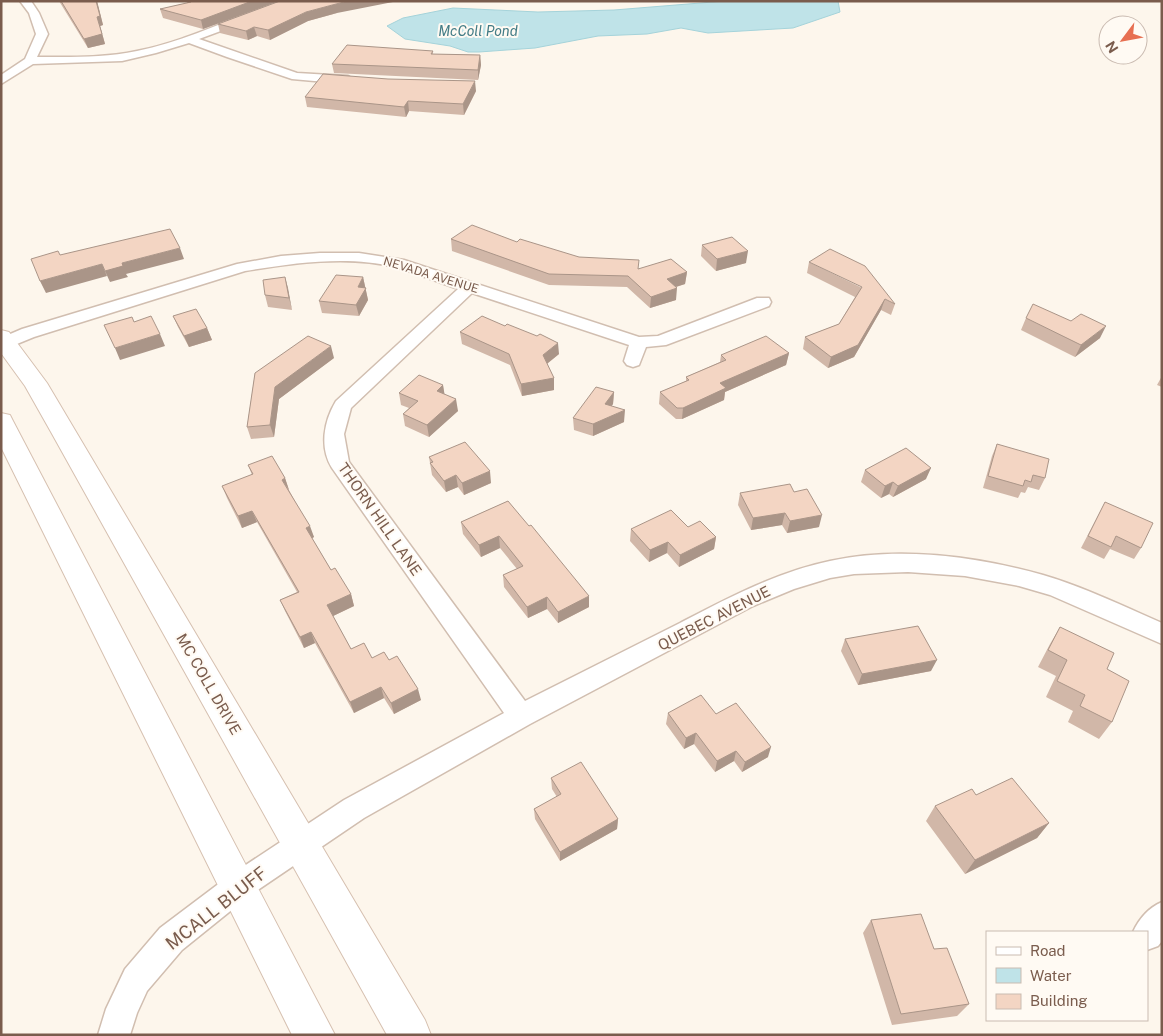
<svg xmlns="http://www.w3.org/2000/svg" width="1163" height="1036" font-family="'Public Sans',sans-serif">
  <rect width="100%" height="100%" fill="#fdf6ec"/>
  <path fill="#bfe3e8" stroke="#a5d3da" d="M725,1H838L840,12L793,28L708,33L681,28L647,34L598,36L535,48L479,52H468L450,46L405,39L387,26L403,18L453,8L538,12L614,10Z"/>
  <g fill="none" stroke-linecap="round" stroke-linejoin="round">
    <g stroke="#d1beb0" stroke-width="3">
      <path id="street" d="M20,1H31L39,13L48,34L37,57C71,57 104,58 137,51C184,42 229,19 275,4L285,1H302L199,39L297,73L348,76L354,80L348,84L292,79L227,57L189,43L156,53L122,61L33,64L1,84V75L25,59L36,34L29,13Z
        M320,253H359L404,260L639,337L658,336L757,298H769L771,302L769,306L666,345L646,347L639,365L633,367L627,365L624,361L629,345L472,293L351,408L344,434L349,462L525,701C577,675 628,649 680,623C728,598 777,572 830,561C898,546 976,556 1043,575C1084,587 1123,606 1162,623V644L1050,595L1019,586L965,576L908,572L854,574L830,578L794,589L753,606L530,724L364,818L249,896L182,950L147,991L137,1013L130,1035H98L106,1009L125,969L160,928L229,876L344,800L504,713L332,468C319,447 324,421 336,401L458,289C437,282 416,273 395,267C348,255 293,263 245,271L34,337L12,346H1V338L22,329L237,264L281,256Z
        M1162,902V941L1158,946L1147,950V932H1133C1139,919 1148,908 1162,902Z"/>
    </g>
    <g stroke="#d6c0b0" stroke-width="2">
      <path id="secondary" d="M1,330L9,332L47,383L425,1020L431,1035H387L51,432L25,386L1,353Z
        M1,413L10,415L13,421L335,1035H292L1,447Z"/>
    </g>
    <use href="#street" fill="#fff" fill-rule="evenodd"/>
    <use href="#secondary" fill="#fff" fill-rule="evenodd"/>
  </g>
  <path fill="#d1b7a8" d="M59,1H97L103,25L100,26L105,44L88,48Z
    M187,1H279L203,29L163,18L160,9L187,3Z
    M337,13L308,21L270,40L257,36L248,40L220,33L218,24Z
    M433,51V54L480,55L481,65L478,80L334,73L332,64Z
    M476,91L464,115L409,111L406,117L307,107L305,97Z
    M451,239L579,257L638,269L687,272L685,284L676,287V300L650,308L627,287L549,285L452,251Z
    M702,245L746,263L716,271L701,256Z
    M809,262L895,304L891,315L881,310L854,357L828,368L803,349L805,337L839,324L855,297L807,273Z
    M285,277L292,310L268,307L265,295Z
    M363,277L368,300L359,316L322,313L319,301Z
    M173,316L207,328L212,340L189,347L178,327Z
    M1026,318L1100,338L1075,357L1021,330Z
    M505,326L559,354L547,364L554,378V390L522,396L510,365L462,344L460,332Z
    M789,353L786,365L725,392L724,400L682,419H676L659,404L660,392L686,381V377L720,362L721,355Z
    M334,358L279,399L274,437L251,439L247,427L255,373Z
    M1162,376V387L1157,385Z
    M443,385L444,394L458,411L429,437L405,426L403,414L409,408L401,405L399,393Z
    M614,392L613,404L611,406L624,422L593,436L574,430L573,418Z
    M997,444L1045,478L1039,490L1028,487L1025,493L1021,492L1018,498L983,488L992,456Z
    M429,457L491,483L464,495L458,487L446,492L432,475Z
    M248,465L285,478L289,490L314,537L312,538L331,570L351,594L354,606L333,616L351,649L372,658L389,660L421,700L394,714L384,698L354,713L315,643L304,648L285,611L280,600L297,592L257,522L242,528L227,498L222,486L252,475Z
    M865,470L926,479L893,497L889,494L881,498L861,482Z
    M794,492L819,527L787,533L782,525L751,530L738,505L740,493Z
    M508,501L589,607L558,623L547,609L528,618L504,587L503,575L517,569L500,548L481,557L463,534L461,522Z
    M1105,502L1141,548L1134,559L1110,549L1104,559L1081,548Z
    M688,527L716,537L714,549L679,567L667,553L649,562L630,541L631,529Z
    M1060,627L1107,669L1112,722L1099,739L1068,722L1073,711L1046,697L1056,676L1038,667L1050,644Z
    M845,639L931,671L858,685L841,651Z
    M668,713L716,714L768,757L742,772L734,761L715,772L694,744L684,749L666,724Z
    M551,778L618,819L617,829L560,861L535,819L534,809L557,797L552,789Z
    M976,795L1049,823L1037,838L965,874L926,821L935,806Z
    M871,920L934,949L969,1004L957,1016L892,1025L863,933Z"/>
  <path fill="#aa9588" d="M96,1H97L103,25L100,26L105,44L88,48L84,39L97,17Z
    M252,1H279L203,29L201,20Z
    M348,1H398L337,13L308,21L270,40L268,30L306,12L336,4Z
    M254,27L257,36L248,40L246,31Z
    M480,55L481,65L478,80V70Z
    M475,81L476,91L464,115L463,104Z
    M408,101L409,111L406,117L404,107Z
    M180,248L184,259L126,274L128,277L110,282L105,271L122,263Z
    M748,251L746,263L716,271L717,259Z
    M102,264L107,276L46,293L40,281Z
    M687,272L685,284L666,290L667,279Z
    M285,277L288,288L292,310L289,298Z
    M363,277L368,300L359,316L356,305L358,287Z
    M677,288L676,300L650,308L651,297Z
    M885,299L881,310L854,357L828,368L831,357Z
    M1106,326L1100,338L1075,357L1081,345Z
    M207,328L212,340L189,347L184,336Z
    M160,334L165,346L120,360L115,348Z
    M558,343L559,354L544,366L543,355Z
    M331,346L334,358L279,399L274,437L270,425L275,387Z
    M789,353L786,365L725,392L724,400L682,419L683,408L720,383Z
    M554,378V390L522,396L521,384Z
    M443,385L445,397L437,391Z
    M614,392L613,404L605,416V404Z
    M456,399L458,411L429,437L427,425Z
    M625,410L624,422L593,436V424Z
    M931,468L926,479L893,497L898,486Z
    M490,471L491,483L464,495L462,483Z
    M456,475L458,487L446,492L444,481Z
    M285,478L289,490L282,480Z
    M893,482L889,494L881,498L885,486Z
    M252,511L257,522L242,528L238,516Z
    M785,513L782,525L751,530L753,518Z
    M822,515L819,527L787,533L790,521Z
    M310,526L314,537L309,540L306,528Z
    M499,536L500,548L481,557L479,545Z
    M716,537L714,549L679,567L680,555Z
    M668,542L667,553L649,562L650,550Z
    M351,594L354,606L331,617L327,605Z
    M589,596V607L558,623V612Z
    M547,597V609L528,618L527,607Z
    M311,632L315,643L304,648L300,637Z
    M937,660L931,671L858,685L862,674Z
    M381,687L384,698L354,713L350,702Z
    M418,689L421,700L394,714L391,703Z
    M696,733L694,744L684,749L686,738Z
    M771,747L768,757L742,772L745,762Z
    M736,751L734,761L715,772L717,761Z
    M618,819L617,829L560,861V852Z
    M1049,823L1037,838L965,874L975,860Z"/>
  <path fill="#f3d5c3" stroke="#aa9588" d="M61,1H96L100,16L97,17L102,34L84,39Z
    M190,1H252L201,20L160,9L191,2Z
    M280,1H348L336,4L306,12L268,30L254,27L246,31L218,24Z
    M347,45L433,51L431,54L480,55L478,70L332,64Z
    M323,74L388,79L475,81L463,104L408,101L404,107L305,97Z
    M472,225L517,242L520,239L579,257L639,260L638,269L671,259L687,272L667,279L677,288L651,297L628,276L549,274L451,239Z
    M170,229L180,248L122,263L123,266L105,271L102,264L40,281L31,259L58,251L60,255Z
    M732,237L748,251L717,259L702,245Z
    M830,249L865,266L895,304L885,299L858,345L831,357L805,337L839,324L862,287L809,262Z
    M336,275L363,277L358,287L366,288L356,305L319,301Z
    M285,277L289,298L265,295L263,280Z
    M1033,304L1071,321L1081,314L1106,326L1081,345L1026,318Z
    M196,309L207,328L184,336L173,316Z
    M151,316L160,334L115,348L104,325L132,317L134,322Z
    M482,316L505,326L507,324L537,336L540,334L558,343L543,355L554,378L521,384L509,354L460,332Z
    M308,336L331,346L275,387L270,425L247,427L255,373Z
    M766,336L789,353L720,383L726,388L683,408H677L660,392L689,380L686,377L726,360L721,355Z
    M419,375L443,385L437,391L456,399L427,425L403,414L418,401L399,393Z
    M596,387L614,392L605,404L625,410L593,424L573,418Z
    M465,442L490,471L462,483L456,475L444,481L430,463L433,462L429,457Z
    M997,444L1049,459L1045,478L1033,475L1031,482L1025,480L1023,486L988,476Z
    M906,448L931,468L898,486L893,482L885,486L865,470Z
    M272,456L285,478L282,480L310,526L306,528L331,570L335,568L351,594L327,605L351,649L364,643L372,658L384,652L389,660L397,656L418,689L391,703L381,687L350,702L311,632L300,637L280,600L299,592L252,511L238,516L222,486L253,474L248,465Z
    M790,484L794,492L807,489L822,515L790,521L785,513L753,518L740,493Z
    M508,501L529,526L531,525L589,596L558,612L547,597L527,607L503,575L523,566L499,536L479,545L461,522Z
    M1105,502L1153,523L1141,548L1116,536L1111,547L1088,536Z
    M671,510L688,527L700,521L716,537L680,555L668,542L650,550L631,529Z
    M918,626L937,660L862,674L845,639Z
    M1060,627L1114,653L1107,669L1129,681L1112,722L1080,706L1085,695L1057,681L1067,660L1048,650Z
    M701,695L716,714L736,703L771,747L745,762L736,751L717,761L696,733L686,738L668,713Z
    M581,762L618,819L560,852L534,809L561,794L551,778Z
    M1012,778L1049,823L975,860L935,806L972,789L976,795Z
    M921,914L934,949L947,948L969,1004L901,1014L871,920Z"/>
  <g text-anchor="middle" dominant-baseline="central" stroke-width="4" stroke-linejoin="round" paint-order="stroke">
    <g font-size="12" fill="#7a5c4d" stroke="#fffaf3">
      <text transform="translate(431 275) rotate(17)">NEVADA AVENUE</text>
    </g>
    <g font-size="14" font-style="italic" fill="#437c86" stroke="#fffaf3">
      <text x="478" y="31">McColl Pond</text>
    </g>
    <g font-size="15" fill="#7a5c4d" stroke="#fffaf3">
      <text transform="translate(380 519) rotate(55)">THORN HILL LANE</text>
      <text transform="translate(714 618) rotate(-27)">QUEBEC AVENUE</text>
      <text transform="translate(209 684) rotate(60)">MC COLL DRIVE</text>
    </g>
    <g font-size="18" fill="#7a5c4d" stroke="#fffaf3">
      <text transform="translate(216 908) rotate(-38)">MCALL BLUFF</text>
    </g>
  </g>
  <rect width="1163" height="1036" fill="none" stroke="#7a5c4d" stroke-width="5"/>
  <rect x="986" y="931" width="162" height="90" fill="#fffaf3" stroke="#cabbb1"/>
  <rect x="996" y="947" width="25" height="8" fill="#ffffff" stroke="#cabbb1"/>
  <text x="1030" y="956" font-size="15" fill="#7a5c4d">Road</text>
  <rect x="996" y="968" width="25" height="15" fill="#bfe3e8" stroke="#cabbb1"/>
  <text x="1030" y="981" font-size="15" fill="#7a5c4d">Water</text>
  <rect x="996" y="994" width="25" height="15" fill="#f3d5c3" stroke="#cabbb1"/>
  <text x="1030" y="1006" font-size="15" fill="#7a5c4d">Building</text>
  <g transform="translate(1123 40) rotate(238)"><circle r="24" fill="#fffaf3" stroke="#cabbb1"/>
  <path d="M0-4L9 19L0 12L-9 19Z" fill="#e76f51"/>
  <text y="-8" font-size="14" font-weight="bold" text-anchor="middle" fill="#7a5c4d">N</text>
  </g>
</svg>
